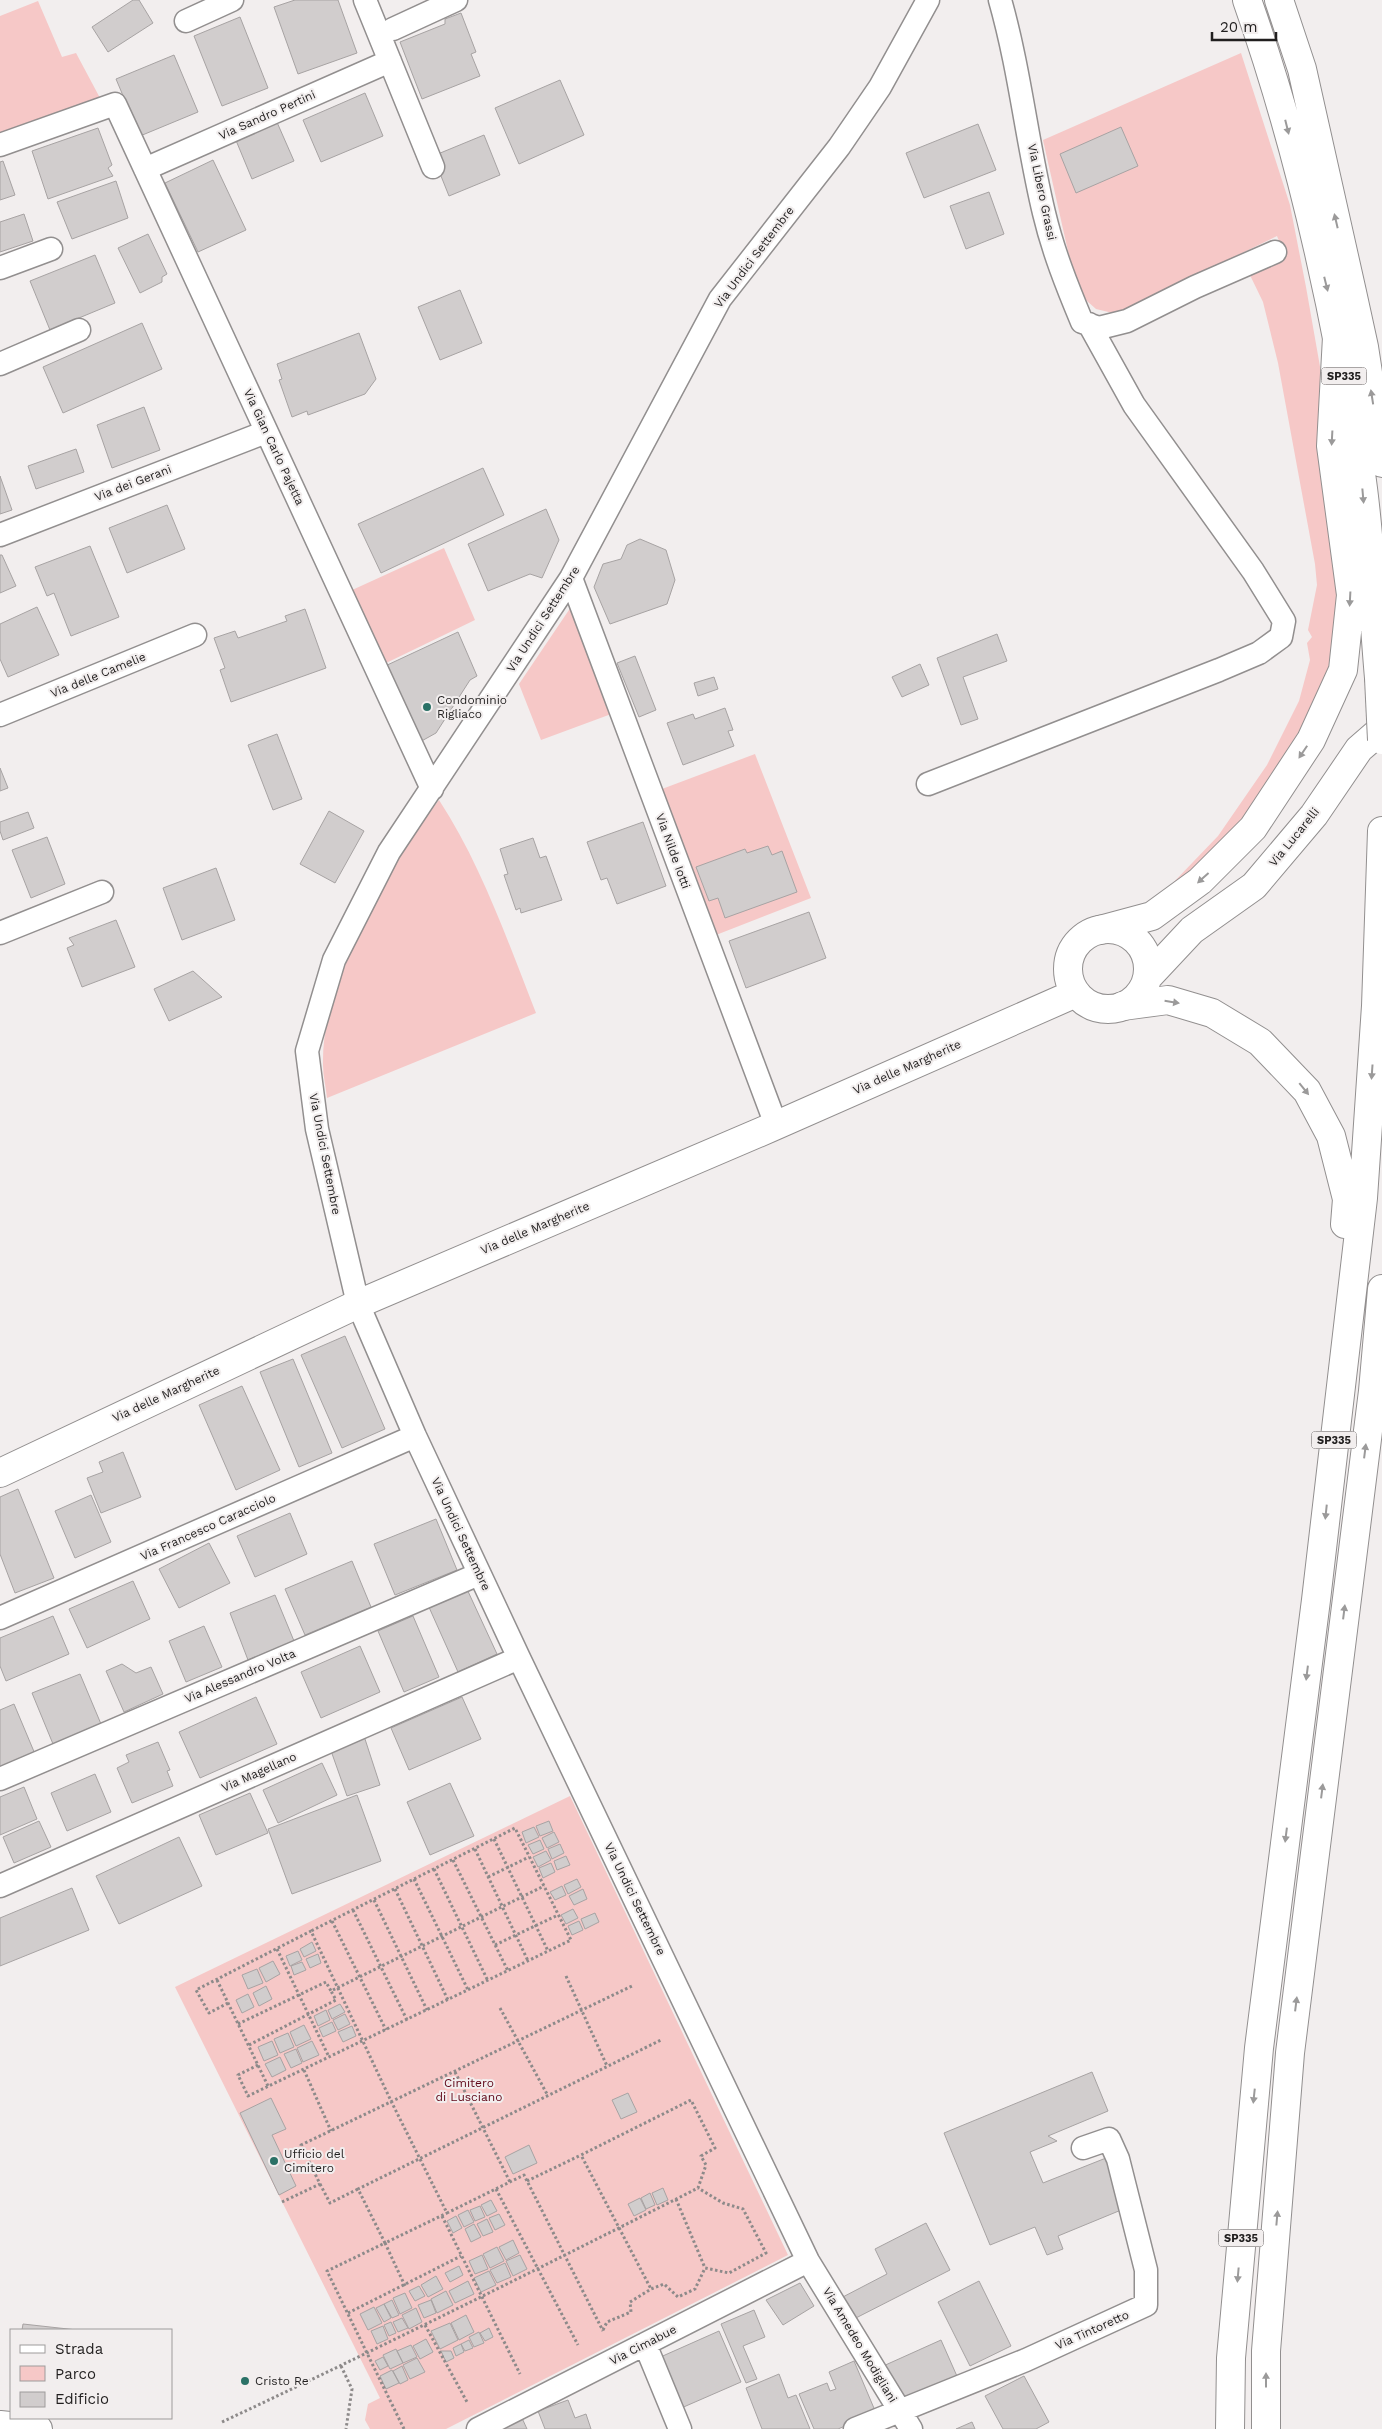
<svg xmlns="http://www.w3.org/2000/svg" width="1382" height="2429" font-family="'Work Sans',sans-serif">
  <rect width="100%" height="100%" fill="#f2eeee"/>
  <path fill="#f6c8c7" d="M38,1L62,57L76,53L100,98L0,135V16Z
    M1241,53L1290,205L1306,287L1322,378L1340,578L1329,679L1307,724L1255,808L1191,877L1169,887L1218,836L1267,765L1299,701L1310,660L1307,643L1312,637L1308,630L1317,585L1315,564L1278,363L1263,302L1248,271L1284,254L1277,236L1117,314L1096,309L1087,301L1079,288L1070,260L1043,140Z
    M444,548L475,620L384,664L350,591Z
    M573,604L614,713L541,740L519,684Z
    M755,754L811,898L716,935L662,789Z
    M439,800C481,864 508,942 536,1013L327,1098C326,1087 323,1076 323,1065C321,979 388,865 439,800Z
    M570,1796L788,2255L446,2429H370L365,2420L368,2404L380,2398L175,1987Z"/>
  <path fill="#d1cdcd" stroke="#a7a3a3" d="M133,0H139L153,23L108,52L92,27Z
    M295,0H338L357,53L298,74L274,7Z
    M461,13L476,52L471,54L480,76L422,99L400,42L445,24V19Z
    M240,17L268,88L222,106L194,36Z
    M174,55L198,112L140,136L116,79Z
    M560,80L584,135L519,164L495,108Z
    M365,93L383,136L321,162L303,120Z
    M276,120L294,161L252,179L235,138Z
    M978,124L996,170L924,198L906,153Z
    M1121,127L1138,166L1076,193L1060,154Z
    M98,128L112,165L108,168L113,176L48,199L32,151Z
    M484,135L500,175L449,196L433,156Z
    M213,160L246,230L198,252L165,183Z
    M3,161L15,195L0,200V162Z
    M116,181L128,218L72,239L57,202Z
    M989,192L1004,234L966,249L950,206Z
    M24,214L33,241L0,252V222Z
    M148,234L167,274L162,277V282L140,293L118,248Z
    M95,255L115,303L50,330L30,281Z
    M460,290L482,343L440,360L418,307Z
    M142,323L162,369L63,413L43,367Z
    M359,333L376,379L365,394L308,415L307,411L292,417L279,380L282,379L277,364Z
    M144,407L160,450L112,468L97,425Z
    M76,449L84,472L36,489L28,466Z
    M483,468L504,515L381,573L358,524Z
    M0,476L12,510L0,514Z
    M167,505L185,549L127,573L109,528Z
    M546,509L559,540L542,578L530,574L488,591L468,544Z
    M640,539L666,550L675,580L667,604L610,624L594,587L603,564L621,559L627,545Z
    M90,546L119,617L71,636L54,593L47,596L35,567Z
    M0,555H2L16,586L0,593Z
    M37,607L59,655L8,677L0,659V624Z
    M305,609L326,668L231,702L220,670L225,668L214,638L235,631L238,638L287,621L285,616Z
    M458,632L477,676L470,680L436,733L418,743L383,667Z
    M997,634L1007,661L963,677L978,719L961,725L937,658Z
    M635,656L656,710L639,717L617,663Z
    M920,664L929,685L902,697L892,677Z
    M714,677L718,689L698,696L694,683Z
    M725,708L733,730L728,731L734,746L683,765L667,723L693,714L695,719Z
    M277,734L302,799L273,810L248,745Z
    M0,768L8,788L0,791Z
    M329,811L364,831L335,883L300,864Z
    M28,812L34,828L3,840L0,831V822Z
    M643,822L666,886L617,904L607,878L601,880L587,842Z
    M47,837L65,884L31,898L12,850Z
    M533,838L540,858L546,856L562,900L521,913L520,908L516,910L504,875L508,874L500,849Z
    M768,846L772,855L782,851L797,892L725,918L718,898L709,901L696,867L745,849L747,853Z
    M216,868L235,920L182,940L163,888Z
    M809,912L826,958L746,988L729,941Z
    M116,920L135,967L82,987L67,948L74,945L69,938Z
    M193,971L222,997L169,1021L154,989Z
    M345,1336L385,1429L342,1448L301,1355Z
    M293,1359L332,1453L299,1467L260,1372Z
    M242,1386L280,1470L236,1490L199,1405Z
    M123,1452L141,1497L101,1513L87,1478L103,1472L99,1462Z
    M18,1489L54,1578L15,1593L0,1554V1497Z
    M91,1495L111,1542L75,1558L55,1511Z
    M290,1513L307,1554L255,1577L237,1536Z
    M436,1519L457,1570L395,1595L374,1544Z
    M209,1543L230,1583L179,1608L159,1569Z
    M352,1561L371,1607L305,1635L285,1589Z
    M133,1581L150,1619L87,1648L69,1609Z
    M466,1587L497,1654L458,1672L428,1605Z
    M275,1595L294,1641L248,1660L230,1613Z
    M53,1616L69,1654L6,1681L0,1666V1638Z
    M413,1616L439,1677L404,1692L378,1631Z
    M204,1626L222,1667L186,1682L169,1641Z
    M360,1646L380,1692L321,1718L301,1672Z
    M122,1664L136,1673L151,1667L163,1694L124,1712L106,1671Z
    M80,1674L101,1724L53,1744L32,1693Z
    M256,1697L277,1744L200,1778L179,1732Z
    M462,1697L481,1739L409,1770L391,1728Z
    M14,1704L35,1754L0,1769V1710Z
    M364,1736L380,1785L347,1796L330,1748Z
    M158,1742L170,1770L167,1771L173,1786L132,1803L117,1768L129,1762L126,1755Z
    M322,1763L337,1795L278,1823L263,1790Z
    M95,1774L111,1812L67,1831L51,1793Z
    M450,1783L474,1836L430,1855L407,1802Z
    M24,1787L37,1819L0,1835V1797Z
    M250,1793L268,1833L216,1855L199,1815Z
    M357,1795L381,1861L292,1894L268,1829Z
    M39,1821L51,1847L14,1863L3,1837Z
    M549,1821L553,1831L540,1836L536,1826Z
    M534,1827L539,1837L526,1843L522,1832Z
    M554,1832L559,1842L547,1848L542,1838Z
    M179,1837L202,1886L119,1924L96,1876Z
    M540,1840L544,1849L533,1854L528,1845Z
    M560,1844L564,1853L552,1859L548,1849Z
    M546,1851L551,1860L538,1867L533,1857Z
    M566,1856L570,1865L557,1870L554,1861Z
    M551,1863L555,1872L543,1878L539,1868Z
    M577,1879L581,1887L568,1894L564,1885Z
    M562,1886L566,1895L555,1900L550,1892Z
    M72,1888L89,1930L0,1966V1918Z
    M583,1889L587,1899L574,1905L569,1896Z
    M573,1909L578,1918L566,1924L561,1915Z
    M595,1913L599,1922L585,1929L581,1919Z
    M579,1921L583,1930L572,1935L568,1926Z
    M312,1942L316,1951L304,1957L300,1949Z
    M298,1951L302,1960L290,1966L286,1956Z
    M318,1954L321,1963L310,1968L306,1959Z
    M273,1961L280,1974L266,1982L259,1968Z
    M302,1962L306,1970L294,1975L291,1966Z
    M257,1969L263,1983L248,1989L242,1975Z
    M266,1986L272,1999L259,2006L253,1993Z
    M248,1994L254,2007L242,2013L236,2000Z
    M340,2004L345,2012L332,2019L328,2010Z
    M326,2010L330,2020L318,2026L314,2016Z
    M345,2014L350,2024L338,2030L333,2020Z
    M332,2022L336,2031L323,2037L319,2028Z
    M304,2025L311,2039L296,2046L290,2032Z
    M352,2026L356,2036L343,2042L338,2032Z
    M288,2033L294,2047L280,2053L274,2039Z
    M272,2041L278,2055L264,2061L258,2047Z
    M312,2041L319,2055L303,2062L297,2048Z
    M296,2049L302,2063L291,2068L284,2054Z
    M280,2057L286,2070L272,2077L265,2064Z
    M1092,2072L1108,2111L1048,2136L1057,2141L1030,2152L1043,2183L1106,2158L1126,2208L1058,2236L1063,2249L1047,2255L1035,2227L990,2245L944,2133Z
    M628,2093L637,2112L621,2119L612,2100Z
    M271,2098L286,2129L272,2135L296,2186L279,2195L240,2113Z
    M529,2145L537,2163L513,2174L505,2157Z
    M663,2188L668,2200L657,2205L652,2193Z
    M650,2193L655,2205L646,2209L641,2198Z
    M640,2198L646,2210L634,2216L628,2204Z
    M491,2200L497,2211L487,2216L481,2205Z
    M480,2206L485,2217L475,2221L470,2210Z
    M468,2210L474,2222L464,2227L458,2215Z
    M499,2214L505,2225L495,2230L489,2218Z
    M456,2216L462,2228L453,2233L447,2221Z
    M487,2219L493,2232L483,2236L477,2224Z
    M926,2223L950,2270L850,2321L839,2299L887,2274L875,2249Z
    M474,2224L481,2237L471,2242L465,2229Z
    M513,2240L519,2253L506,2260L499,2247Z
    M497,2247L504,2261L490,2268L483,2254Z
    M482,2255L488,2269L475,2274L469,2261Z
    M520,2255L527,2269L513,2276L506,2261Z
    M505,2263L511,2277L497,2283L490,2270Z
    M459,2266L463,2275L450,2282L445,2273Z
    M489,2271L496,2285L481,2292L474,2278Z
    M436,2276L443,2289L428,2297L421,2285Z
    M468,2281L474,2294L455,2303L449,2291Z
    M979,2281L1011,2346L970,2366L938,2302Z
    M800,2283L814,2306L783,2325L766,2300Z
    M419,2286L425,2296L415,2301L409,2291Z
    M446,2291L453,2305L437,2313L431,2299Z
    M405,2293L412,2308L400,2314L393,2298Z
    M392,2300L399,2315L392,2318L384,2304Z
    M431,2300L436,2313L424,2318L418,2305Z
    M384,2304L391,2318L384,2322L376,2308Z
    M374,2307L382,2323L368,2330L360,2314Z
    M416,2308L422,2322L409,2329L402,2315Z
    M754,2310L765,2337L743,2346L757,2379L746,2383L721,2324Z
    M466,2315L474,2332L459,2340L451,2323Z
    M402,2318L408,2328L398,2332L393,2322Z
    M391,2322L396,2333L389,2336L384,2325Z
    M450,2323L458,2340L440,2349L431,2331Z
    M23,2324L77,2330H22Z
    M383,2326L388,2339L377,2344L371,2331Z
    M489,2328L493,2337L485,2341L480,2333Z
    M719,2331L741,2382L679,2409L656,2359Z
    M479,2332L484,2343L474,2347L469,2337Z
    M426,2339L433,2352L420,2359L413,2346Z
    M469,2340L473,2348L465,2351L461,2344Z
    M941,2340L960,2383L900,2410L881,2367Z
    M461,2344L464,2352L456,2356L453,2348Z
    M411,2345L417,2357L403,2363L397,2351Z
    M396,2349L403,2363L390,2369L383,2355Z
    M441,2351H451L454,2358L446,2362Z
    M383,2357L388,2366L380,2370L375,2361Z
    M417,2358L425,2372L410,2379L403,2365Z
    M854,2361L876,2413L838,2429H814L799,2394L827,2383L830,2391L836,2389L829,2372Z
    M402,2366L408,2380L400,2384L393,2371Z
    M392,2370L399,2383L386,2389L380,2376Z
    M779,2374L788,2398L796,2395L810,2429H762L746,2388Z
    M1024,2376L1049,2422L1036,2429H1003L985,2396Z
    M568,2400L575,2418L586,2414L591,2429H545L538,2411Z
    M522,2418L527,2429H498Z
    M972,2422L975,2429H956Z"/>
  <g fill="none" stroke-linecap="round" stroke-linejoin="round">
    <g stroke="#928f8f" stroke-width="25">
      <path id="minor" d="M365,0L433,167
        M1000,0C1020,70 1027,143 1044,213C1053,251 1067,286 1082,322L1099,328L1127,321L1195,287L1275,252
        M186,21L232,0
        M393,29L456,0
        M0,145L115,104L432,789
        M145,169L390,61
        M0,268L51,249
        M0,364L79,330
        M0,535L266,432
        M571,578L776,1125
        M0,715L195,635
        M928,784L1219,670L1259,653L1281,637L1284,621L1253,571L1134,405L1089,324
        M0,933L102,892
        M0,1618L415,1436
        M0,1779L479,1574
        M0,1886L519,1658
        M645,2344L680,2429
        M478,2429L808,2261
        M855,2429L1026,2360L1146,2305V2270L1118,2159L1109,2139L1083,2148
        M911,2429L808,2261L519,1658L415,1436L358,1304L317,1129L307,1051L334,960L389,852L571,578L720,299L839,147L880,87L928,0"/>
    </g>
    <g stroke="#928f8f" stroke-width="30">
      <path id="tertiary" d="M1068 969a40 40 0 1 1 80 0a40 40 0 1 1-80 0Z
        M1148,977L1192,930L1254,886L1314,815L1359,749L1382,729
        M0,1473L358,1304L770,1128L1076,993
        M0,2425L38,2429"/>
    </g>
    <g stroke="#928f8f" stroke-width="30">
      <path id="trunk" d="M1247,0C1301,153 1336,314 1361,474C1371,541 1373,611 1379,678
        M1279,0L1302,69L1352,292L1364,347L1382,463
        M1100,930L1152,916L1200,881L1253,828L1311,740L1343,670L1351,595L1331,446L1337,337
        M1123,1006L1168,1000L1212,1013L1260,1042L1307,1091L1331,1136L1347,1199L1345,1224
        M1230,2429L1231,2358L1259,2048L1316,1600L1363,1198L1376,1006L1382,831
        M1266,2429V2351L1290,2053L1373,1391L1382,1289"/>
    </g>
    <path stroke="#8d8a8a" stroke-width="3" stroke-dasharray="2.5 2.5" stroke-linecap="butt" d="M494,1839L548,1951
      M475,1849L528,1961
      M453,1860L508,1971
      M434,1869L488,1981
      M488,1877L529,1857
      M414,1879L468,1990
      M395,1889L448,2000
      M374,1900L427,2010
      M353,1910L407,2020
      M332,1921L386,2030
      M495,1945L558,1915
      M277,1949L329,2057
      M566,1976L607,2066
      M217,1980L268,2086
      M228,2003L209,2013L196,1990L311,1931L391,2101L447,2213L524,2175L603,2331
      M500,2008L547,2094
      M238,2024L326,1982L331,1991L544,1886
      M249,2045L336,2000L331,1991
      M258,2065L238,2075L248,2096L571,1940L515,1828L311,1931
      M304,2070L331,2131
      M455,2072L510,2182
      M527,2181L581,2155
      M320,2184L330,2203L358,2189
      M496,2189L578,2345
      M676,2199L705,2268
      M282,2202L320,2184L301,2145L634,1985
      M442,2216L520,2374
      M405,2286L385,2243L447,2213
      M348,2313L461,2256
      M425,2325L467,2402
      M603,2330L607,2322L631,2312L630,2302L651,2289L664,2284L678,2297L695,2289L705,2268L729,2273L766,2253L743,2209L723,2203L698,2188
      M341,2366L352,2389L346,2429
      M222,2422C382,2347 540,2268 698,2188L706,2165L701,2156L715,2148L691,2100L581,2155L651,2289
      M404,2429L327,2271L385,2243L358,2189L661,2040"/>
    <use href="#minor" stroke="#fff" stroke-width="22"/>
    <use href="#tertiary" stroke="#fff" stroke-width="28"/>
    <use href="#trunk" stroke="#fff" stroke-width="28"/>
    <g stroke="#928f8f" stroke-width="30" stroke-linecap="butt">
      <path id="trunk-bridge" d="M1379,678L1382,740"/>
    </g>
    <use href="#trunk-bridge" stroke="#fff" stroke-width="28"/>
  </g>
  <defs><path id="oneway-solid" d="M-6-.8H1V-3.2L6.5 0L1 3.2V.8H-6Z" transform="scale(1.25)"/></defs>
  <g fill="#9b9a9a">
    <use href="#oneway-solid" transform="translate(1287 127) rotate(76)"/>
    <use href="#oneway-solid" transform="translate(1336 221) rotate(-103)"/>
    <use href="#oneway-solid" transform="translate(1326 284) rotate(76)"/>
    <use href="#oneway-solid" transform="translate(1372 397) rotate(-99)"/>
    <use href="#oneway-solid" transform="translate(1332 438) rotate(93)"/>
    <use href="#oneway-solid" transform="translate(1363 496) rotate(85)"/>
    <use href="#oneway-solid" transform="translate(1350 599) rotate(93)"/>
    <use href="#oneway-solid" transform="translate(1303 752) rotate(124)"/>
    <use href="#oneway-solid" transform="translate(1203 878) rotate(138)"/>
    <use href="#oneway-solid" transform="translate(1172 1002) rotate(9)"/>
    <use href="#oneway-solid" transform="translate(1372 1072) rotate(94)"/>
    <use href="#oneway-solid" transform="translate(1304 1089) rotate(51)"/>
    <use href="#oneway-solid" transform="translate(1365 1451) rotate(-83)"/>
    <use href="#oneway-solid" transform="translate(1326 1512) rotate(96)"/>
    <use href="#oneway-solid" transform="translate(1344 1612) rotate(-83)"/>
    <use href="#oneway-solid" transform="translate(1307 1673) rotate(97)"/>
    <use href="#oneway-solid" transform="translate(1322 1791) rotate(-83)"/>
    <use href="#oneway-solid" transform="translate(1286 1835) rotate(97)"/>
    <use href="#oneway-solid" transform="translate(1296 2004) rotate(-83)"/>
    <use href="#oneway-solid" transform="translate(1254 2096) rotate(96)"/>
    <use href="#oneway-solid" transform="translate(1277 2218) rotate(-85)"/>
    <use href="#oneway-solid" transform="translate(1238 2275) rotate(95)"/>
    <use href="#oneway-solid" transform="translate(1266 2380) rotate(-90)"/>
  </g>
  <g fill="#2a7166" stroke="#f2eeee" stroke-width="2">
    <circle cx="427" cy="707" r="5"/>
    <circle cx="274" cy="2161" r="5"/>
    <circle cx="245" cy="2381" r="5"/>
  </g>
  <g text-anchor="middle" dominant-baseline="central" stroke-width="4" stroke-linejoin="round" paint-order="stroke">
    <g fill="#f2eeee" stroke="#605d5d" stroke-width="1">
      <rect x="1321.5" y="367.5" width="45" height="17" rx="4"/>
      <rect x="1311.5" y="1431.5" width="45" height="17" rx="4"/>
      <rect x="1218.5" y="2229.5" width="45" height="17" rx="4"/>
    </g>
    <g font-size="11" font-weight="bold" fill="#211f1f">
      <text x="1344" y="376">SP335</text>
      <text x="1334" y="1440">SP335</text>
      <text x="1241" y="2238">SP335</text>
    </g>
    <g font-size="12" fill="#211f1f" stroke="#f2eeee">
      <text transform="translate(267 115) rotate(-24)">Via Sandro Pertini</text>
      <text transform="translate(1042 192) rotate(78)">Via Libero Grassi</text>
      <text transform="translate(754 257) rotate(-53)">Via Undici Settembre</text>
      <text transform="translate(274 447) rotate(65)">Via Gian Carlo Pajetta</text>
      <text transform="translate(133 483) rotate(-21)">Via dei Gerani</text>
      <text transform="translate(543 619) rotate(-57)">Via Undici Settembre</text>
      <text transform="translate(98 675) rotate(-22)">Via delle Camelie</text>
      <text transform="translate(1294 837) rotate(-51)">Via Lucarelli</text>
      <text transform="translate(673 851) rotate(70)">Via Nilde Iotti</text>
      <text transform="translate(907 1067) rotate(-24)">Via delle Margherite</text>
      <text transform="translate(325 1154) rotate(79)">Via Undici Settembre</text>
      <text transform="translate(535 1228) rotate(-23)">Via delle Margherite</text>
      <text transform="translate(166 1394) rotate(-25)">Via delle Margherite</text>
      <text transform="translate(208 1527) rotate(-24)">Via Francesco Caracciolo</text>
      <text transform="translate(461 1534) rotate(65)">Via Undici Settembre</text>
      <text transform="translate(240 1676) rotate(-23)">Via Alessandro Volta</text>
      <text transform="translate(259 1772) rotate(-24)">Via Magellano</text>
      <text transform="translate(635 1899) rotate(64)">Via Undici Settembre</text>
      <text transform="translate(1092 2330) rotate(-24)">Via Tintoretto</text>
      <text transform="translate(643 2345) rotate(-27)">Via Cimabue</text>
      <text transform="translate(860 2345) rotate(59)">Via Amedeo Modigliani</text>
    </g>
    <g font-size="12" fill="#211f1f" stroke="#f2eeee" text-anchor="start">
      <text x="437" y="700">Condominio<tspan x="437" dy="14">Rigliaco</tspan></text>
      <text x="284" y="2154">Ufficio del<tspan x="284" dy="14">Cimitero</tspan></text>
      <text x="255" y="2381">Cristo Re</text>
    </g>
    <g font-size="12" fill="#5e0516" stroke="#f2eeee">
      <text x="469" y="2083">Cimitero<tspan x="469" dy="14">di Lusciano</tspan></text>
    </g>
  </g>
  <rect x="10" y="2329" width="162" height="90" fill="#f2eeee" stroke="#9e9b9b"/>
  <rect x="20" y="2345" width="25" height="8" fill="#ffffff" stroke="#9e9b9b"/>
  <text x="55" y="2354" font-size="15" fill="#211f1f">Strada</text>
  <rect x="20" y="2366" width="25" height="15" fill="#f6c8c7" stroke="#9e9b9b"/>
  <text x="55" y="2379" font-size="15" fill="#211f1f">Parco</text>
  <rect x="20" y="2392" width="25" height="15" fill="#d1cdcd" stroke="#9e9b9b"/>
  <text x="55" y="2404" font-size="15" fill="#211f1f">Edificio</text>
  <path d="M1212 32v8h64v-8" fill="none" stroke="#211f1f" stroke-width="2.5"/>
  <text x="1220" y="32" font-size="15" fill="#211f1f" stroke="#f2eeee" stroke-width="4" paint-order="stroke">20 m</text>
</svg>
